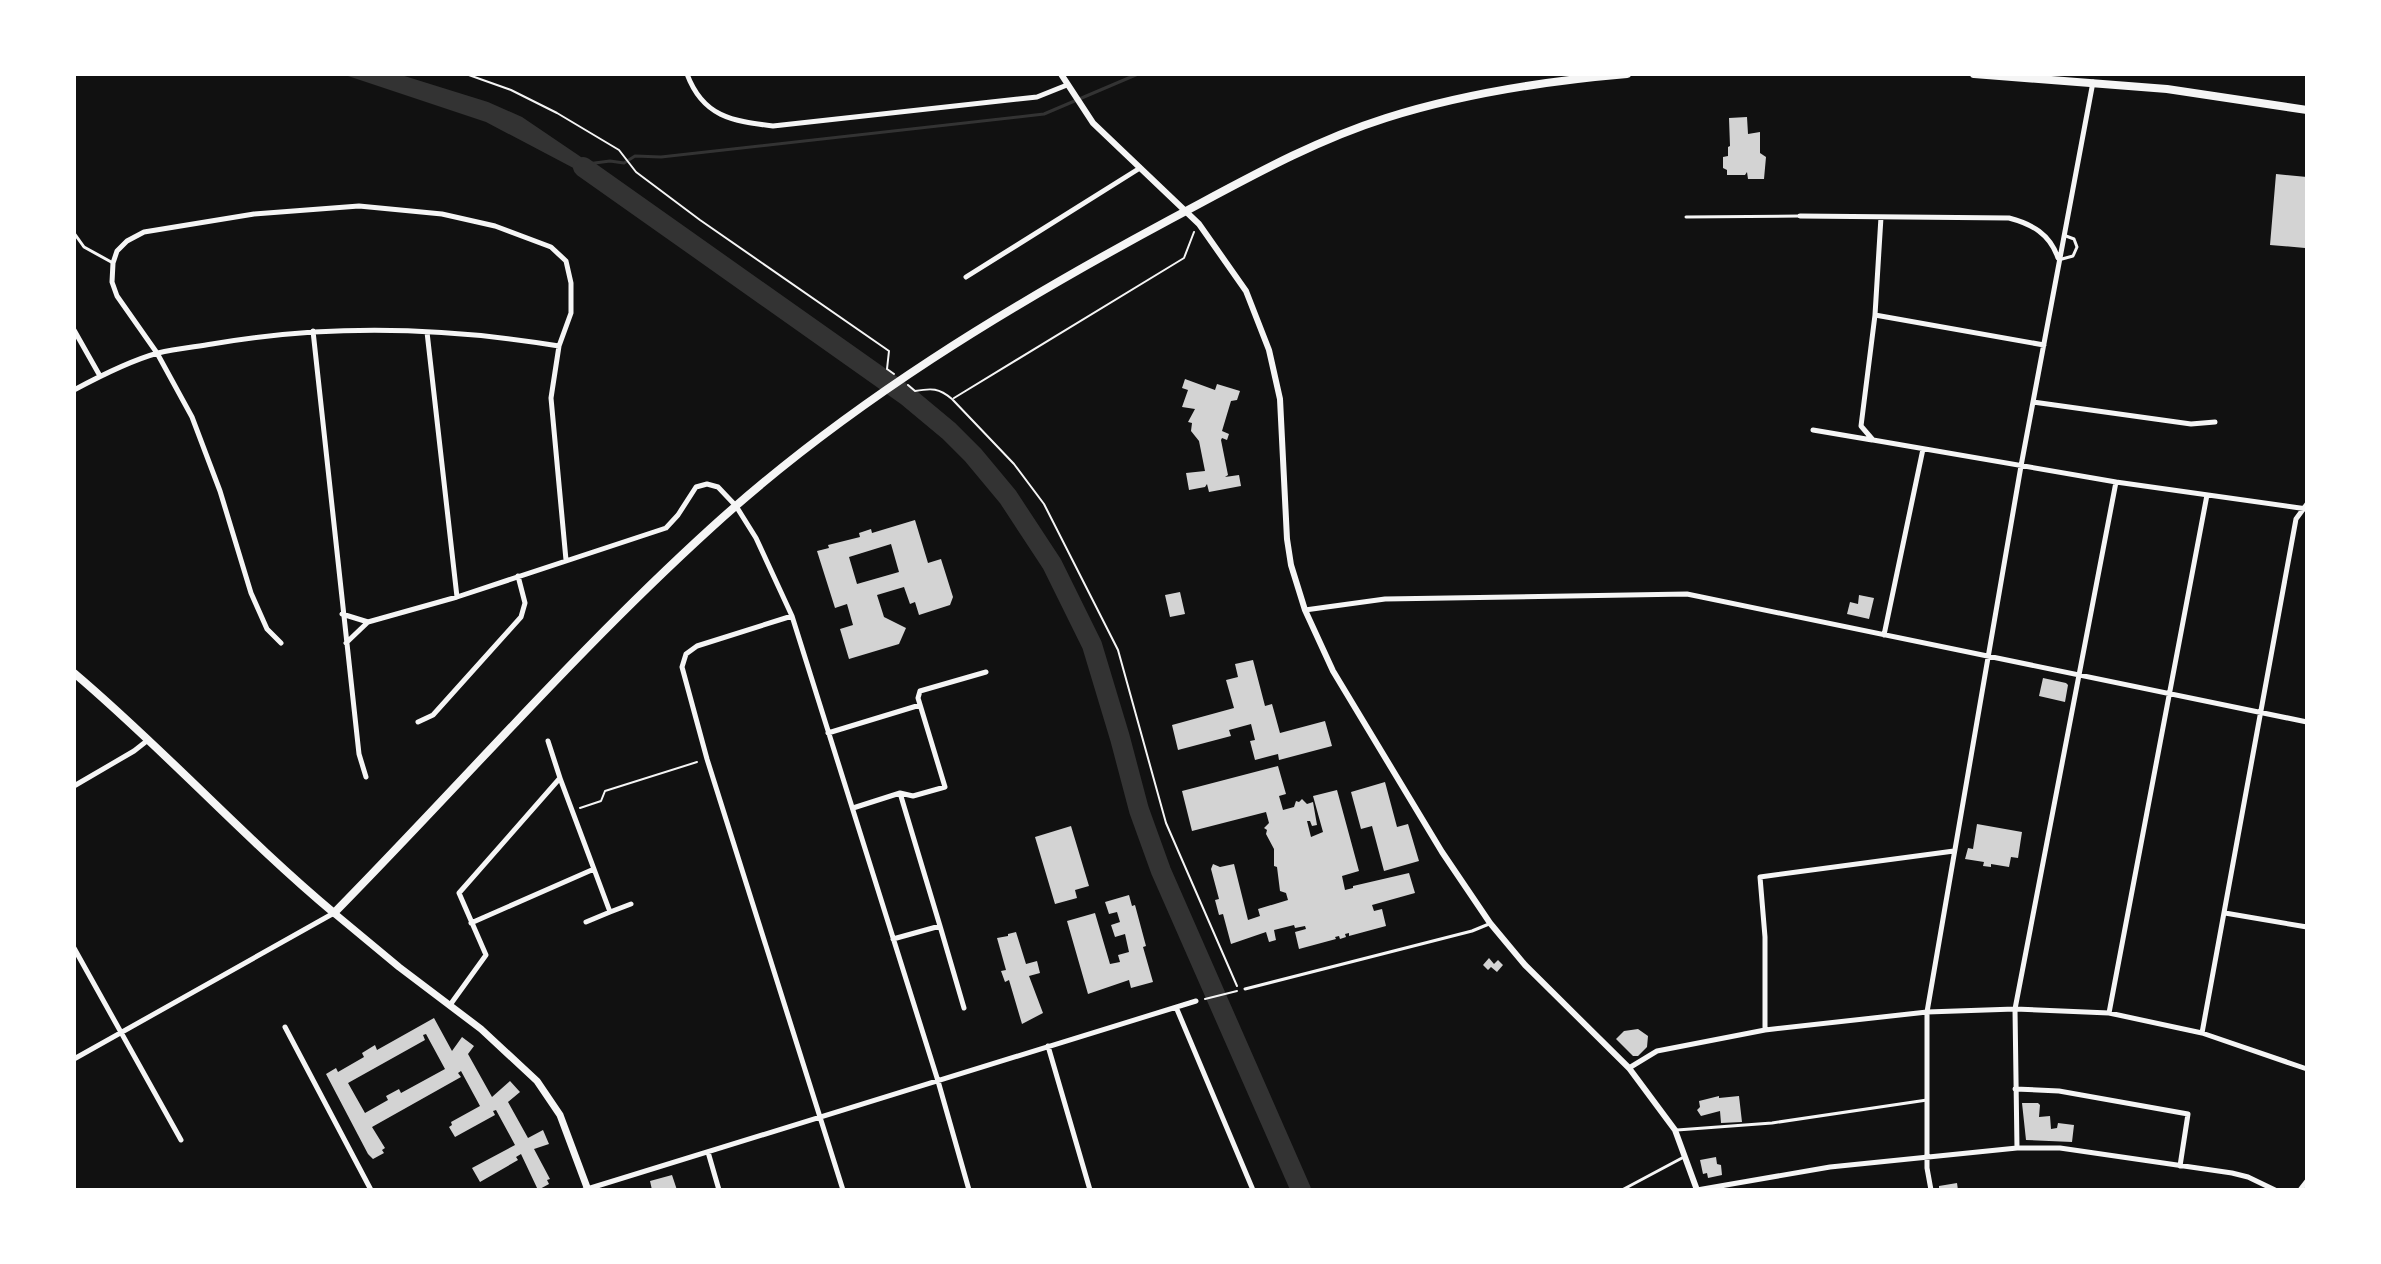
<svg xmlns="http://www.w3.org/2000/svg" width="2381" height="1264" font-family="'Source Serif 4',serif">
  <rect width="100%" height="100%" fill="#111"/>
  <path fill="#333" d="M342,74H398L488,102L522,117L581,157L604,180L581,172L486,122Z"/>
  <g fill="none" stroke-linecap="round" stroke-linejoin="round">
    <path stroke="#333" stroke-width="3" d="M587,164L610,161L624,163L635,156L661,157L1044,114L1138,74"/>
    <path stroke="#333" stroke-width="20" d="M583,167L907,396L949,431L973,455L1008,497L1052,564L1092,645L1120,738L1139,810L1161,871L1301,1190"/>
  </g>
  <path fill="#d3d3d3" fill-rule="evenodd" d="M1747,117L1748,134L1760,132V153L1766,157L1764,179H1748L1747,172L1745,175H1727V170L1723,168V157L1728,156V147L1730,146L1729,118Z
    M2276,174L2307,177L2305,248L2270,245Z
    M1185,379L1215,390L1217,384L1240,391L1237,400L1231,401L1222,431L1229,434L1227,440L1222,438L1221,440L1228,475L1225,477L1239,475L1241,486L1209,492L1207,484L1205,487L1189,490L1186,473L1205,471L1199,441L1191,431L1192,423L1188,422L1195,409L1182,407L1188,390L1182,388Z
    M915,520L928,563L941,559L953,597L950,605L919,615L915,602L910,604L904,587L877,595L884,617L906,628L899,644L849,659L840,629L853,625L847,604L835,608L817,551L829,548L828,545L860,537L859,533L871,529L872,533ZM891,544L899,572L857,584L849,557Z
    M1180,592L1185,614L1170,617L1165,595Z
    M1859,595L1874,598L1869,619L1847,614L1850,602L1858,604Z
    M1253,660L1265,706L1272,704L1280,733L1325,721L1332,746L1279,760L1278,754L1255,760L1250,741L1255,740L1251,724L1229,730L1231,736L1178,750L1172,725L1234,708L1226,680L1238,677L1235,664Z
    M2043,678L2066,683L2068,685L2065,702L2039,696Z
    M1278,766L1286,794L1279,796L1283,810L1294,807L1296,801L1299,802L1302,799L1307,804L1313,802L1317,825L1312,826L1310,821H1307L1311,837L1323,832L1313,796L1337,790L1359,871L1342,876L1345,890L1353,888V886L1409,873L1415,893L1372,905L1374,911L1382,909L1386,926L1349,936V933L1345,934L1346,937L1340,939L1339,936L1335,937L1336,939L1299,949L1295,932L1306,929L1305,926L1295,928L1294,925L1274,930L1276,940L1269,942L1266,932L1231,944L1223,914L1219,915L1215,900L1219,899L1211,869L1213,864L1220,867L1234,864L1248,920L1260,916L1258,909L1288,900L1286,893L1280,891L1277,867L1274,866V849L1266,834L1267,830L1264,828L1269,823L1266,812L1192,831L1182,791Z
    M1385,782L1397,827L1408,824L1419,861L1384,871L1372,826L1361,829L1351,792Z
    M1977,824L2022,832L2018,858L2011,857L2009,867L1991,864V867L1983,866L1984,862L1965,859L1968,848L1973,849Z
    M1071,826L1089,886L1075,890L1077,898L1055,904L1035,837Z
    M1129,895L1132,906L1135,905L1146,946L1143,947L1153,982L1131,988L1129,980L1088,994L1067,921L1095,913L1110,964L1120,962L1118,955L1129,952L1125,934L1115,937L1111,925L1120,922L1117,912L1109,914L1105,902Z
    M1016,932L1026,964L1037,961L1040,973L1029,976L1043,1013L1022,1024L1009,980L1005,982L1001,971L1006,970L997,938L1008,936V934Z
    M1489,958L1494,964L1498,960L1503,965L1497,972L1491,967L1488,970L1483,965Z
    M434,1018L452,1051L462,1037L474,1046L468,1054L492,1097L510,1081L520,1092L508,1102L528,1138L543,1130L549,1144L534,1149L550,1179L547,1180L549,1184L538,1190L521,1154L516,1157L518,1160L480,1182L472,1168L515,1145L496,1110L493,1111L495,1115L455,1137L449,1127L452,1125L451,1122L480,1106L461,1071L458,1073L461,1077L372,1127L385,1148L382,1150L384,1153L373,1159L368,1154L326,1074L336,1068L338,1072L364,1057L362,1053L375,1045L377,1050ZM426,1034L445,1069L401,1093L399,1089L386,1096L388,1100L365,1113L348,1083L425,1040L423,1035Z
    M1638,1029L1648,1036L1647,1047L1638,1056H1633L1616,1039L1624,1031Z
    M1719,1096V1098L1739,1096L1742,1122L1721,1123L1720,1111L1701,1116L1697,1110L1700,1107L1699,1101Z
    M2022,1103H2038L2040,1105L2039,1117L2050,1116L2051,1129L2057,1128L2058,1123L2074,1125L2072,1142L2026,1140Z
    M1716,1157L1717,1164L1721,1165L1722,1175L1708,1178L1707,1173L1703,1174L1700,1160Z
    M672,1175L677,1190H652L650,1181Z
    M1957,1183L1958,1190H1939V1186Z"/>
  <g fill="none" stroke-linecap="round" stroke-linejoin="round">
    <path stroke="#f5f5f5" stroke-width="2" d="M466,74L511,90L557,113L619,150L636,172L700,220L889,351L887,369L894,374
      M908,385L915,391C932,388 939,388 952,399L1014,464L1044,504L1118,650L1166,823L1237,986
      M954,398L1184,258L1194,232
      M580,808L601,801L605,791L697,762
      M1205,999L1237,991"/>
    <path stroke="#f5f5f5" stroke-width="3" d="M1686,217L1800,216
      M74,233L84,247L113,263
      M2062,259L2073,256L2077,247L2074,239L2066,236
      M1245,989L1472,931L1489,924
      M1677,1130L1772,1123L1927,1100
      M1622,1190L1682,1158"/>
    <path stroke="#f5f5f5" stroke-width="5" d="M687,74C703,117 732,121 773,126L1037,97L1067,85
      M1800,216L2009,218C2032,224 2050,234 2058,258
      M1881,217L1875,315L1861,426L1873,440L2116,482L2307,509
      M966,277L1140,168
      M1875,315L2044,345
      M74,330L100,376
      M313,331L359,754L366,777
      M427,332L457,597
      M74,390C100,376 129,361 158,353C175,349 194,347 212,344C327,324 444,327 559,346
      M2033,402L2191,424L2215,422
      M1813,430L1872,440
      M1305,610L1385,599L1687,594L2307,722
      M342,614L368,622
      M792,616L697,646L686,654L682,667L707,759L843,1190
      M1884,635L1923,449
      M281,643L267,629L251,593L220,491L192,417L157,353L117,296L112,282L113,263L117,251L127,241L144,232L254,214L359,206L442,214L495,226L551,247L566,261L571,283V313L559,346L551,398L566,560
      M346,643L368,622L457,597L666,528L678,515L696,487L707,484L718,487L736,506L756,538L792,616L938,1081L969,1190
      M418,722L433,715L521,617L525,603L518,576
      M828,733L920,705
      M548,741L560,778
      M74,786L134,751L148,740
      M900,793L913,796L945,787L918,698L920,691L986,672
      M853,808L900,793L940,926
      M594,869L610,912L631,904
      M2225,913L2307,927
      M586,922L610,912
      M893,939L940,926L964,1008
      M74,948L181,1140
      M450,1005L486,955L459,893L560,778L594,869L471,923
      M1176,1007L1253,1190
      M2109,1013L2207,495
      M285,1027L371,1190
      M1765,1030V937L1760,877L1954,851
      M2202,1033L2296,519L2307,504
      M1048,1046L1090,1190
      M74,1059L334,913
      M1629,1068L1657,1051L1765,1030L1927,1012L2015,1009L2109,1013L2202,1033L2307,1069
      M2015,1089L2059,1091L2188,1114L2180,1166
      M2017,1148L2015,1009L2116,482
      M708,1152L719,1190
      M584,1190L1196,1001
      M1697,1190L1830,1167L2017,1148H2060L2232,1173L2248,1177L2275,1190
      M1931,1190L1927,1168V1012L2021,466L2093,82
      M2300,1190L2307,1181"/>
    <path stroke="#f5f5f5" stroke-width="6" d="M1061,74L1093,123L1199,224L1246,291L1269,350L1280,399L1287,539L1291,565L1305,610L1333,671L1442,852L1490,923L1525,965L1629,1068L1675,1130L1697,1190"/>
    <path stroke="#f5f5f5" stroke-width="7" d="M334,913L399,967L481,1029L537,1081L560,1115L588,1190"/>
    <path stroke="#f5f5f5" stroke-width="8" d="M1974,74L2167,89L2307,110
      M74,673C164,749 243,837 334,913C460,785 578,649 711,528C848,403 1009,306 1171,219C1241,182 1310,142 1386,118C1465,93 1545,81 1627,74"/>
  </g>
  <rect width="2381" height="1264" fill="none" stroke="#ffffff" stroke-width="152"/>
</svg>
